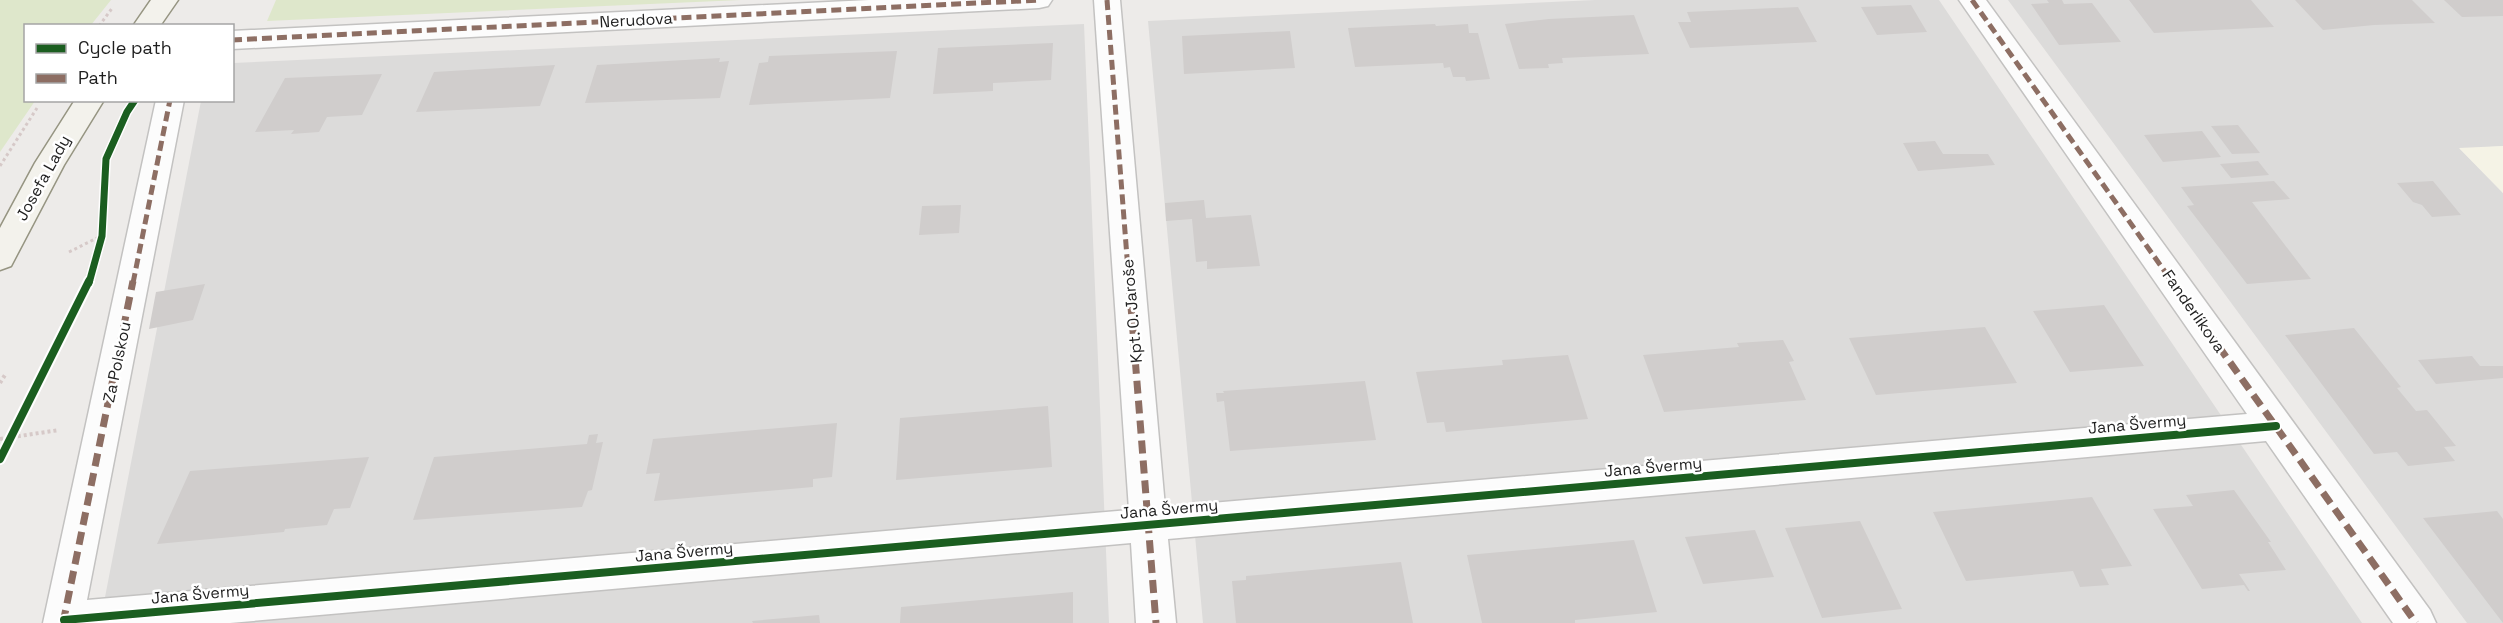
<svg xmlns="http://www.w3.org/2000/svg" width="2503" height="623" font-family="'Space Grotesk',sans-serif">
  <rect width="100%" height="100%" fill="#edebe9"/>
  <path fill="#dcdbda" d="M1595,0H1939L2362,623H1203L1148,21Z
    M2008,0H2503V146L2460,149L2503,193V623H2467Z
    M1084,24L1109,623H100L201,101L232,100L233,63Z"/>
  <path fill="#f5f3e6" d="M2503,146V193L2459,148Z"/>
  <path fill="#dee7cb" d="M0,0H111L91,25L26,26V100L35,101L0,152Z
    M276,0H741L267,21Z"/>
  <path fill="#d0cdcc" d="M2047,0H2062L2064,4L2092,3L2121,42L2059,45L2031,4L2049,3Z
    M2129,0H2251L2274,27L2154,33Z
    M2295,0H2412L2435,23L2374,25L2323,30Z
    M2444,0H2503V16L2462,17Z
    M1911,5L1927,32L1877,35L1861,7Z
    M1798,7L1817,42L1690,48L1678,22H1691L1687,12Z
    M1634,15L1649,54L1562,58L1563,63L1548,64L1549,68L1519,69L1505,24L1549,19Z
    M1435,24L1436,26L1468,24L1469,33H1478L1490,79L1466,81L1465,77H1453L1450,67L1444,68L1443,63L1355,67L1348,28Z
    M1290,31L1295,68L1184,74L1182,36Z
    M1053,43L1051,80L993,83V91L933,94L938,48Z
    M897,51L890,98L749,105L759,63L768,62L769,56Z
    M720,58L719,62L729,61L720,98L585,103L597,65Z
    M555,65L540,106L416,112L434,72Z
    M382,74L362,115L327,117L319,132L291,134L294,130L255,132L285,78Z
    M2238,125L2260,153L2232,154L2211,126Z
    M2202,131L2221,157L2163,162L2144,135Z
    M1935,141L1943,154H1988L1995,165L1918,171L1903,143Z
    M2258,161L2269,175L2231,178L2220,164Z
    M2274,181L2290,199L2252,202L2311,279L2247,284L2187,206L2194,205L2181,187Z
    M2433,181L2461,215L2432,217L2422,205L2413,202L2397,183Z
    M1204,200L1206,218L1251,215L1260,266L1207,269V261L1196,262L1192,219L1166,221L1165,203Z
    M961,205L959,233L919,235L922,206Z
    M205,284L193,320L149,329L156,292Z
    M2104,305L2144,366L2070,372L2033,311Z
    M1985,327L2017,383L1876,395L1849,338Z
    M2354,328L2401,387L2397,388L2416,411L2427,410L2456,446L2444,447L2455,461L2408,466L2397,452L2374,454L2285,335Z
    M1783,340L1794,361L1789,362L1806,400L1664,412L1643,355L1739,347L1737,343Z
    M1568,355L1588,419L1446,432L1444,422L1427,423L1416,372L1503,365L1502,360Z
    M2472,356L2480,366H2503V378L2436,384L2418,360Z
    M1365,381L1376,440L1230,451L1224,401L1217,402L1216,393H1224L1223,391Z
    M1048,406L1052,467L896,480L900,418Z
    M837,423L832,477L813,479V487L654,501L660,473L646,474L653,439Z
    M598,434L596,443L603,442L592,490L588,491L582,507L413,520L434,457L587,444L589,435Z
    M369,457L350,508L334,509L327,525L285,529L284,532L157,544L190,471Z
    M2234,490L2271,542H2268L2286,570L2239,574L2250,591H2248L2244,585L2202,589L2153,509L2193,506L2186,495Z
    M2092,497L2132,566L2101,569L2109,585L2080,587L2073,571L1966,581L1933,512Z
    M2497,511L2503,519V623L2423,518Z
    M1860,521L1902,609L1822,618L1785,528Z
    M1755,530L1774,577L1703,584L1685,537Z
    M1634,540L1657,612L1575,620V623H1482L1467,555Z
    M1401,562L1413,623H1236L1232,581L1246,580V576Z
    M1073,592V623H900L901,607Z
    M819,615L820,623H753L752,621Z"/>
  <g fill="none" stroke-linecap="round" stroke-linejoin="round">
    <g stroke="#c3c2c1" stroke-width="3">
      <path id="street" d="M869,0H1052L1048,6L1039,8L232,49V31Z
        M1094,0H1120L1165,507L2247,414L1959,0H1986L2430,610L2436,623H2393L2266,441L1168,539L1176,623H1136L1131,543L230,623H43L156,100H184L87,600L1129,510Z"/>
    </g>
    <g stroke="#969582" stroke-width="3">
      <path id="secondary" d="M151,0H178L160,26H133Z
        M75,100H104L64,165L11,266L0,270V228L35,163Z"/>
    </g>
    <path stroke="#d6c9c8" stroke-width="3" stroke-dasharray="3 3" stroke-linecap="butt" d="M99,26L113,7
      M0,166L37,108
      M69,252L101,236"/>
    <path stroke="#d6c9c8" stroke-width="4" stroke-dasharray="3 3" stroke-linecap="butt" d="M0,383L5,375
      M0,439L59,430"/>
    <use href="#street" fill="#fcfcfc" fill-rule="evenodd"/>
    <use href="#secondary" fill="#f3f2ec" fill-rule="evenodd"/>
    <path stroke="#8d6e63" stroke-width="5" stroke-dasharray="10 5" stroke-linecap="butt" d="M1107,0L1129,283
      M1972,0L2173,283
      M232,40L1039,0
      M133,283L170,100"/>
    <path stroke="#8d6e63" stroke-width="7" stroke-dasharray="13 7" stroke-linecap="butt" d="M1129,281L1156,623
      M2172,281L2416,623
      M63,623L133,281"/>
    <g stroke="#fff" stroke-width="10">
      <path id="cycleway-far1" d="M89,283L102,236L106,159L127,112L135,100"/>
    </g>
    <g stroke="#fff" stroke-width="12">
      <path id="cycleway" d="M0,459L89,281
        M64,620L2276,426"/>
    </g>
    <use href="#cycleway-far1" stroke="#1b5e20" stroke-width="7"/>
    <use href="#cycleway" stroke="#1b5e20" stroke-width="8"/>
  </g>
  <g text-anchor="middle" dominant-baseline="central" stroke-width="5" stroke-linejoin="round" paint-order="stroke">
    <g font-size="16" fill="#1f1f1f" stroke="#fff">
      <text transform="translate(636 20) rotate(-3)">Nerudova</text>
      <text transform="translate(43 178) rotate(-61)">Josefa Lady</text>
      <text transform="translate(1132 311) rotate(-95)">Kpt. O. Jaroše</text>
      <text transform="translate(2194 311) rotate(55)">Fanderlíkova</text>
      <text transform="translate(117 362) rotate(-78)">Za Polskou</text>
      <text transform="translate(2137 424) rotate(-5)">Jana Švermy</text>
      <text transform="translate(1653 467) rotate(-5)">Jana Švermy</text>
      <text transform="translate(1169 509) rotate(-5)">Jana Švermy</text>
      <text transform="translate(684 552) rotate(-5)">Jana Švermy</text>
      <text transform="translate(200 594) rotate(-5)">Jana Švermy</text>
    </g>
  </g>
  <rect x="24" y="24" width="210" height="78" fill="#ffffff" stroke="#a5a5a5" stroke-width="1.5"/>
  <rect x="36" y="44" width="30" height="9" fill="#1b5e20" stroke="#a5a5a5" stroke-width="1.5"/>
  <text x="78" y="54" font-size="18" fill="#1f1f1f">Cycle path</text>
  <rect x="36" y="74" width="30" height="9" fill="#8d6e63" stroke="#a5a5a5" stroke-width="1.5"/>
  <text x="78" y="84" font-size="18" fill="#1f1f1f">Path</text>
</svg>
